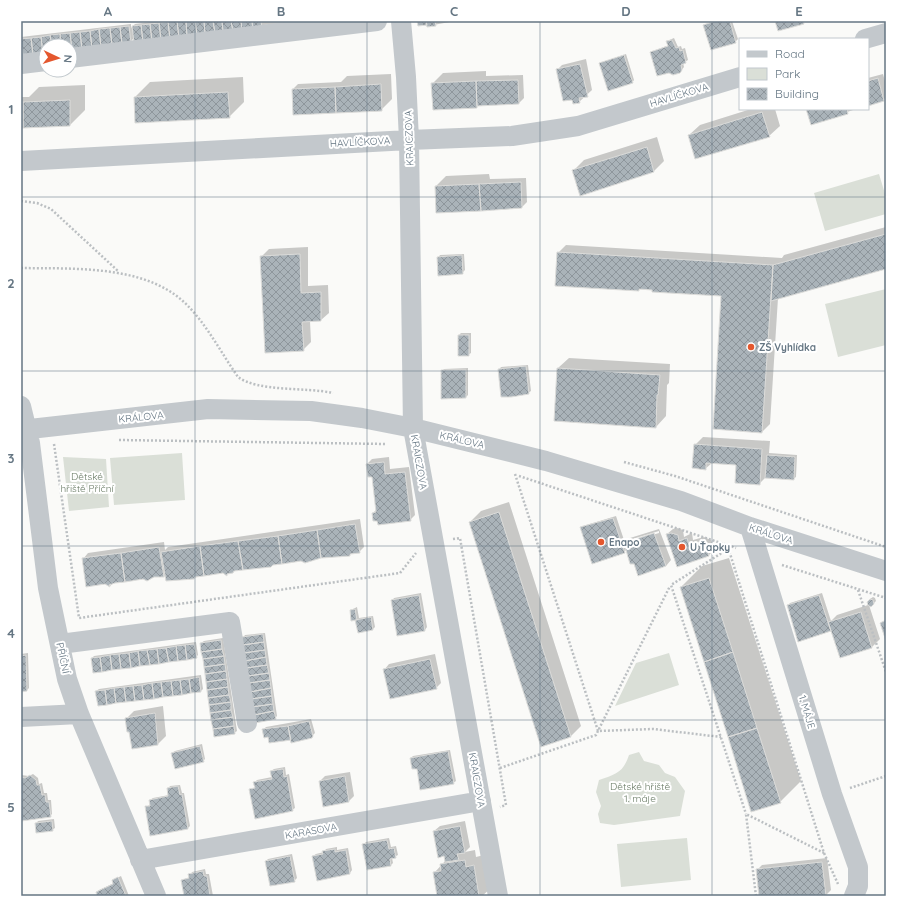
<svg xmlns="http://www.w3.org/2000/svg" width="907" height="917" font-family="Quicksand,sans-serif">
  <defs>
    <pattern id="building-cross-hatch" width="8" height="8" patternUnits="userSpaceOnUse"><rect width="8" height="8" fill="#aab3b9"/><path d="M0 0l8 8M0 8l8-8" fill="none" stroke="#8e969c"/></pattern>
  </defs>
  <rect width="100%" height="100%" fill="#fafaf8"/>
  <path fill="#dadfd7" d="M879,174L886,197V214L825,231L814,193Z
    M886,289V345L838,357L825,304Z
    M182,453L185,500L114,505L110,458Z
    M63,457L106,459L109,507L69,511Z
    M669,653L679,685L615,706L636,663Z
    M639,752L644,761L659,765L665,773L675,777L685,791L680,816L614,825L600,823L598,814L601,806L596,792L599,780C616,774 623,773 629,755Z
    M687,838L691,880L621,887L617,844Z"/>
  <path fill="#0003" fill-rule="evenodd" d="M160,21H304L134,38L130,42L46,46L21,55V37L131,24V28L135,24Z
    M418,21H455L428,26V24Z
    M713,21H732L738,39L735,42L704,25Z
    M674,38L678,47L681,46L682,49L685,48L688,60L683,63L684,67L680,72L651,52L669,45L667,41Z
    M626,54L634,80L632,83L600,63Z
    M586,59L592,90L579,102L557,70L562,65Z
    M486,71V76L523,75L524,98L519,103L478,105L477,107L432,84L443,73Z
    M391,74L392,99L381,110L293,89L298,84L341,82L347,76Z
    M883,74L886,85V98L868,105V78Z
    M243,77L244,102L229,117L135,97L150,82Z
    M85,85V110L70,125L21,127V97H29L39,87Z
    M751,109H775L780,126L769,136L689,135L700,125Z
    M807,109H856L812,124Z
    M657,137L664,161L654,171L581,195L574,170L584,160Z
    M489,174L490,179L526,178L527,202L522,207L436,186L446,176Z
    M886,227V268L778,298L770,424L762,432L722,295L654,289L558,253L566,245L782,258L784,255Z
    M308,247V286L328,285L329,313L321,320L310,321L311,342L303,350L261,257L269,249Z
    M464,254L465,270L462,273L438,258L440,255Z
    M461,333H471V353L468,355H459V335Z
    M569,358L670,364L669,383L667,385L666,416L656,427L558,368Z
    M528,365L531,391L528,393L499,370L501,367Z
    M468,368V395L466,397L442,371L444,369Z
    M703,437L770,441L769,453L797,455L796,477L793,479L766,477L759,484L738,464L712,463L705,469L695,445Z
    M389,457L390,469L409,467L415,515L410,520L373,513L377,509L373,476L367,464L372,459Z
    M509,502L581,726L571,736L470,522L481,511Z
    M616,516L625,543L630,538L659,529L671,560L666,566L634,563L627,550L593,562L583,526ZM659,531V533L629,542V540Z
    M360,519L364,547L359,552L352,553L349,555H338L234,570L227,574L223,572L187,579L166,580L164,575L155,576L153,578L115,582L110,586L105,583L83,559L88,553L164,542L165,550L168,547Z
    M677,528L683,530L684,537L692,533L693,540L704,537L711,540L714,550L709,555L677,566L667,534L673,529Z
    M729,558L801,781L780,802L681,587L702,566Z
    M421,593L427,627L425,630L398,635L392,601L394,598Z
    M822,593L831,621L837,615L868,605L870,599L873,597L875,598L876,601L871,606L869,605L880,639L872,647L840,657L832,630L788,606L790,603Z
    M357,607L359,618L373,616L375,627L373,629L359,632L356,619L351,610Z
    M265,633L277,716L275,718L243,638L245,635Z
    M223,638L237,731L234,733L201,643L204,641Z
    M196,642L198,655L196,657L92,658L94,656Z
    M28,653L29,688L27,690L21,691V654Z
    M435,654L441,683L436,688L384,670L389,664Z
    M201,675L203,689L201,691H96L99,689Z
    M163,706L166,736L158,744L130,731L126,719L134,711Z
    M311,719L315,733L311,737L269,736L263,730L266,727Z
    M202,744L205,759L203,761L172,753L175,751Z
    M450,750L456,781L453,783L418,767L411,758L413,756Z
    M285,767L286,775L289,774L295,808L292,810L250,790L255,787L254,783L257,780L272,777L271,771L274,769Z
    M350,772L354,796L349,801L320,781L325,776Z
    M33,774L38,778L39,784L42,783L44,793H47L48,800H51L52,814L50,816L21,820V775L29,776Z
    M180,785L182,793H184L190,826L188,828L146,807L151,804L150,800L153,798L169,795L168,789L170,786Z
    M54,819L55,828L52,830L36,824L38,821Z
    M465,821L470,847L465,852L475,850L476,857L484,855L490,889L482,896H438L435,872L446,860L434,831L440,826Z
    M389,838L391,847L396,846L398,855L392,858L393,863L391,865L363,845L366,842Z
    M337,847V850L348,848L352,870L350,873L313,856L316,854L324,852L326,849Z
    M292,854L297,878L294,881L266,861L268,859Z
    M827,858L831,890L826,895L760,896L757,870L762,865Z
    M205,869L206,874H209L213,896H185L182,880L190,877L192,872Z
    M121,876L129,896H98L97,892L99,890L114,883L113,880Z"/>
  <path fill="url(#building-cross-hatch)" stroke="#dcdcda" d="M177,21H186L187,37L179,38Z
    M177,21L179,38L170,39L168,22Z
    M186,21H195L197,35L187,37Z
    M195,21H204L205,34L197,35Z
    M204,21H213L215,33L205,34Z
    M213,21H222L223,32L215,33Z
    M222,21H231L233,31L223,32Z
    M231,21H241L242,30L233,31Z
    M241,21H252L253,30L242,31Z
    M252,21H261L262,28L253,30Z
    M417,21H426L427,25L418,26Z
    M426,21H435L436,26L427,27Z
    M716,21H730L736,43L711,50L703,25Z
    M775,21H803L804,24L778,31Z
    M168,22L170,39L161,40L159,23Z
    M159,23L161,40L152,41L150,24Z
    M150,24L152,41L143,42L141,25Z
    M141,25L143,42L134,43L132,26Z
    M129,26L131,43L122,44L120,27Z
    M120,27L122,44L112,45L110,28Z
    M110,28L112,45L101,47L99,29Z
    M99,29L101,47L92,48L90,31Z
    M90,31L92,48L82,49L80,32Z
    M80,32L82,49L72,50L70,33Z
    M70,33L72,50H70V46H61L60,34Z
    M60,34L61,46H52L50,35Z
    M50,35L52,46H46V53L43,54L41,37Z
    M41,37L43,54L33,55L31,38Z
    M31,38L33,55L23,56L21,39Z
    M672,40L676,48L679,47L680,51L683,50L686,63L681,65L682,70L680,73L673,75L669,73L657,76L650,52L668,46L666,41Z
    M624,55L633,83L608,91L599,63Z
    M580,64L588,97L579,98L580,103L573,104L572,100L563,101L556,69Z
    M878,78L884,101L868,106V81Z
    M518,80L519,104L477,106L476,81Z
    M476,81L477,108L433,110L431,83Z
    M381,84L382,111L336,113L335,87Z
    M335,87L336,113L293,115L292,89Z
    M228,92L230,118L135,123L134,97Z
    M70,100V126L23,128V102Z
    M21,102H23V128H21Z
    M806,109H847L848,114L811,125Z
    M762,112L770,137L695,159L688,135Z
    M647,147L654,172L580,196L572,170Z
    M521,182L522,208L481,211L479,184Z
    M479,184L481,211L436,213L435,186Z
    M886,234V269L771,301L773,265Z
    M557,252L773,265L762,433L713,429L721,296L652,292V290L639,289V291L555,286Z
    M300,254L301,293L321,292V321L302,322L304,351L265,353L260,256Z
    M462,255L463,274L438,276L437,257Z
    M458,335H469V356H458Z
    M526,366L529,394L511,397H501L498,369Z
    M557,368L660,375L658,395H657L656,428L554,421Z
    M441,370H466V398L441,399Z
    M694,444L762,449L760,485L735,483L736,465L706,463V470L692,468Z
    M767,455L795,457L794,480L765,478Z
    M384,462L385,474L405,472L411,521L378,525L377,521H373L372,513L376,512L372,477H368L366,464Z
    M499,512L571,737L541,747L469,522Z
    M613,518L625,553L592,564L580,527Z
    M355,524L360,553L350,554V556L321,558L317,530Z
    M317,530L321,558L305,563L301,561L282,564L278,536Z
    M654,533L666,566L638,576L634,564H630L624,543Z
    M671,533L678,535L679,541L687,538L689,545L698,542L706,545L709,556L677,567L666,534Z
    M278,536L282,564L273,565L271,567L243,570L238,541Z
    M238,541L243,570L234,571L233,573L227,574V576L223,573L204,576L200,546Z
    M200,546L204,576L195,577L194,579L166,581L161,552Z
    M159,547L164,577H154L147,581L143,579L125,582L121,553Z
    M121,553L125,582L115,583L109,585L110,587L105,584L86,587L82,558Z
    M709,578L733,652L704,662L680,587Z
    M419,595L425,631L397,636L391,600Z
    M819,595L831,631L798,642L787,605Z
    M870,599L873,600L874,604L871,607L868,605L867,602Z
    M355,609L357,620L351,621L350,610Z
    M861,612L872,648L840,658L828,622Z
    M371,617L373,630L358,633L355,620Z
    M886,620V641L880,623Z
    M263,634L264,642L243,645L242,637Z
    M221,640L222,649L201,652L200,643Z
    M264,642L265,650L244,653L243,645Z
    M194,644L197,658L187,660L185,645Z
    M185,645L187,660L178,661L176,646Z
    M176,646L178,661L169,662L166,648Z
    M166,648L169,662L159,664L157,649Z
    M157,649L159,664L150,665L147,650Z
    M222,649L224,656L203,659L201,652Z
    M147,650L150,665L140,666L138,651Z
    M265,650L266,657L245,661L244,653Z
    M138,651L140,666L131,668L129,653Z
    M733,652L757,728L728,737L704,662Z
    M129,653L131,668L121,669L119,654Z
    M119,654L121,669L112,670L110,655Z
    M26,655L27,691L21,692V656Z
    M110,655L112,670L102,672L100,657Z
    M224,656L225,664L204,667L203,659Z
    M100,657L102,672L93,673L91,658Z
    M266,657L267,665L246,668L245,661Z
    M430,659L437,689L390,699L383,669Z
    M225,664L226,671L205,674L204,667Z
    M267,665L269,673L248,676L246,668Z
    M226,671L227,679L206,682L205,674Z
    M269,673L270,680L249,683L248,676Z
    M199,677L201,692L191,693L189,679Z
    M189,679L191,693L182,695L180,680Z
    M227,679L228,687L207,690L206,682Z
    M180,680L182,695L173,696L171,681Z
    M270,680L271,688L250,692L249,683Z
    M171,681L173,696L163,697L161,682Z
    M161,682L163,697L154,699L152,683Z
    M152,683L154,699L144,700L142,685Z
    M142,685L144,700L135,701L133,686Z
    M133,686L135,701L126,702L124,687Z
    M124,687L126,702L116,703L114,688Z
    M228,687L229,695L208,698L207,690Z
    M114,688L116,703L107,705L105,690Z
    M271,688L272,696L251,699L250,692Z
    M105,690L107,705L98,706L95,691Z
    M229,695L231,702L209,705L208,698Z
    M272,696L273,704L252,707L251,699Z
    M231,702V710L210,713L209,705Z
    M273,704L274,711L254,715L252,707Z
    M231,710L233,717L211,720L210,713Z
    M274,711L276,719L255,723L254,715Z
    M155,713L158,745L132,749L129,732H127L125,718Z
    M233,717L234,726L213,729L211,720Z
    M309,721L313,736L312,738L291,743L288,726Z
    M234,726L235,734L214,737L213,729Z
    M288,726L291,740L269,743L268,737L264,738L262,729Z
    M757,728L781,803L751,812L728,737Z
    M200,746L204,762L175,769L171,753Z
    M448,751L454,784L420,790L417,769H412L410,758Z
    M283,769L284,777L287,776L293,811L255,819L249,789L255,788L253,782L272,779L270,771Z
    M30,775L36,780L37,785H40L42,795H45L46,802H49L51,817L21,821V777L25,778Z
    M345,776L349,802L323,807L319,781Z
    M178,786L180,795L182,794L188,829L150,836L145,806H150L149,800L168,796L167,788Z
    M52,821L53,831L36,833L35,823Z
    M460,826L465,853L457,854L459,860L445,862L444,856L438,858L433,831Z
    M387,840L389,849L394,848L396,858L390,859L391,866L367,870L362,844Z
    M335,849V852L346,850L350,874L317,881L312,856L323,854L322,851Z
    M290,856L295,882L270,886L265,861Z
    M465,860L466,867L474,865L479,896H437L433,872L441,871L440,864Z
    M822,862L826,896H759L756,869Z
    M203,871L204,876H207L210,896H184L181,880L189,878L188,874Z
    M118,877L126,896H97L96,892L113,884L112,880Z"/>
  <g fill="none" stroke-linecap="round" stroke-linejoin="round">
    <path stroke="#bbbfc2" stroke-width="2.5" stroke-dasharray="2 2" stroke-linecap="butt" d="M21,201L37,203L51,209L118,271
      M21,268C74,269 149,264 189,307C208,327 222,354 238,377C258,392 306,387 333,393
      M119,440L386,444
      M54,444L79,618L400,573L416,553
      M624,462L675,476L886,547
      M515,474L598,731L653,729L721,737
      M519,476L736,548
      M453,539L460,538L506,805L500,807
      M727,544L824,853L838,884
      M728,549L671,585L746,814
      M782,565L886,598
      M858,590L886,672
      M500,768L596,735L670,586
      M850,788L886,776
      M756,896L746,814L824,853"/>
    <path stroke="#c3c8cc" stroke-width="20" d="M401,21L406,77L409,140L413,428L498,896
      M865,39L886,33
      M70,58L377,21
      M21,64L46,61
      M21,161L409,140L512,136L578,126L740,77
      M21,406L30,443L48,588L67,679L79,714L156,896
      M21,430L208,409L311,411L362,418L413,428L546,461L681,501L750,527L886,571
      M750,527L832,794L858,867V886L854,896
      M60,644L230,622L247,723
      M21,717L79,714
      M140,860L481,801"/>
  </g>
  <path fill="none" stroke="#657683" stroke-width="1" stroke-opacity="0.55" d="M195,21V896M367,21V896M540,21V896M712,21V896M21,197H886M21,371H886M21,546H886M21,720H886"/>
  <g fill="#e4572e" stroke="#fff" stroke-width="1.5">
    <circle cx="751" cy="347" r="4"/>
    <circle cx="601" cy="542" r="4"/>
    <circle cx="682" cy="547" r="4"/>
  </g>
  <g text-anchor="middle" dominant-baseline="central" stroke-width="4" stroke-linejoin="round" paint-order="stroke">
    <g font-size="10" fill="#657683" stroke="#fff">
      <text transform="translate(679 95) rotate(-17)">HAVLÍČKOVA</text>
      <text transform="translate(409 138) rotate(-92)">KRAICZOVA</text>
      <text transform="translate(360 142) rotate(-3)">HAVLÍČKOVA</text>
      <text transform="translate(141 417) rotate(-6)">KRÁLOVA</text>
      <text transform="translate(462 440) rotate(13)">KRÁLOVA</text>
      <text transform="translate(419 462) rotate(80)">KRAICZOVA</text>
      <text transform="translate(771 534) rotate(18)">KRÁLOVA</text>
      <text transform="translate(63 658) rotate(78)">PŘÍČNÍ</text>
      <text transform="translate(807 712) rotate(73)">1. MÁJE</text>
      <text transform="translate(477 780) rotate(80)">KRAICZOVA</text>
      <text transform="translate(311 831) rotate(-10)">KARASOVA</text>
    </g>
    <g font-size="10" font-weight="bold" fill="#657683" stroke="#fff" text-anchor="start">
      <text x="759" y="347">ZŠ Vyhlídka</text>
      <text x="609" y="542">Enapo</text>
      <text x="690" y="547">U Ťapky</text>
    </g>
    <g font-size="10" fill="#687a64" stroke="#fff">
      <text x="87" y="476">Dětské<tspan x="87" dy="12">hřiště Příční</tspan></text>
      <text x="640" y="786">Dětské hřiště<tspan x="640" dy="12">1. máje</tspan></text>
    </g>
  </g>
  <rect width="907" height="917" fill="none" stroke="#ffffff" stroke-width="44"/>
  <rect x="739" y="38" width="130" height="72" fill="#ffffff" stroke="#c1c8cd"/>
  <rect x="747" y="51" width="20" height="6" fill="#c3c8cc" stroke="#c1c8cd"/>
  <text x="775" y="58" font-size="12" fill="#657683">Road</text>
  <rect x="747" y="68" width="20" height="12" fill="#dadfd7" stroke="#c1c8cd"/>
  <text x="775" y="78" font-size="12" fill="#657683">Park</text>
  <rect x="747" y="88" width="20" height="12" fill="url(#building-cross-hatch)" stroke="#c1c8cd"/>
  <text x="775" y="98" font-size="12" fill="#657683">Building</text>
  <g transform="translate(58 58) rotate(94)"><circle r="19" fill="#ffffff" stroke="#c1c8cd"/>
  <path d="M0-3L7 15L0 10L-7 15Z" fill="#e4572e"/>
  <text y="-6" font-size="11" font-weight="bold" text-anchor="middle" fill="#657683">N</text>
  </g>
  <rect x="22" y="22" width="863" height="873" fill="none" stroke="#657683" stroke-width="1.5"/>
  <g font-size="13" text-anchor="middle" font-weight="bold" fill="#657683">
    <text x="108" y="16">A</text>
    <text x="281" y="16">B</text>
    <text x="454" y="16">C</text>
    <text x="626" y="16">D</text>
    <text x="799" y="16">E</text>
    <text x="11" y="114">1</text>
    <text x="11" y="288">2</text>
    <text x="11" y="463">3</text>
    <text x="11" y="638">4</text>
    <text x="11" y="812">5</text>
  </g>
</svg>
